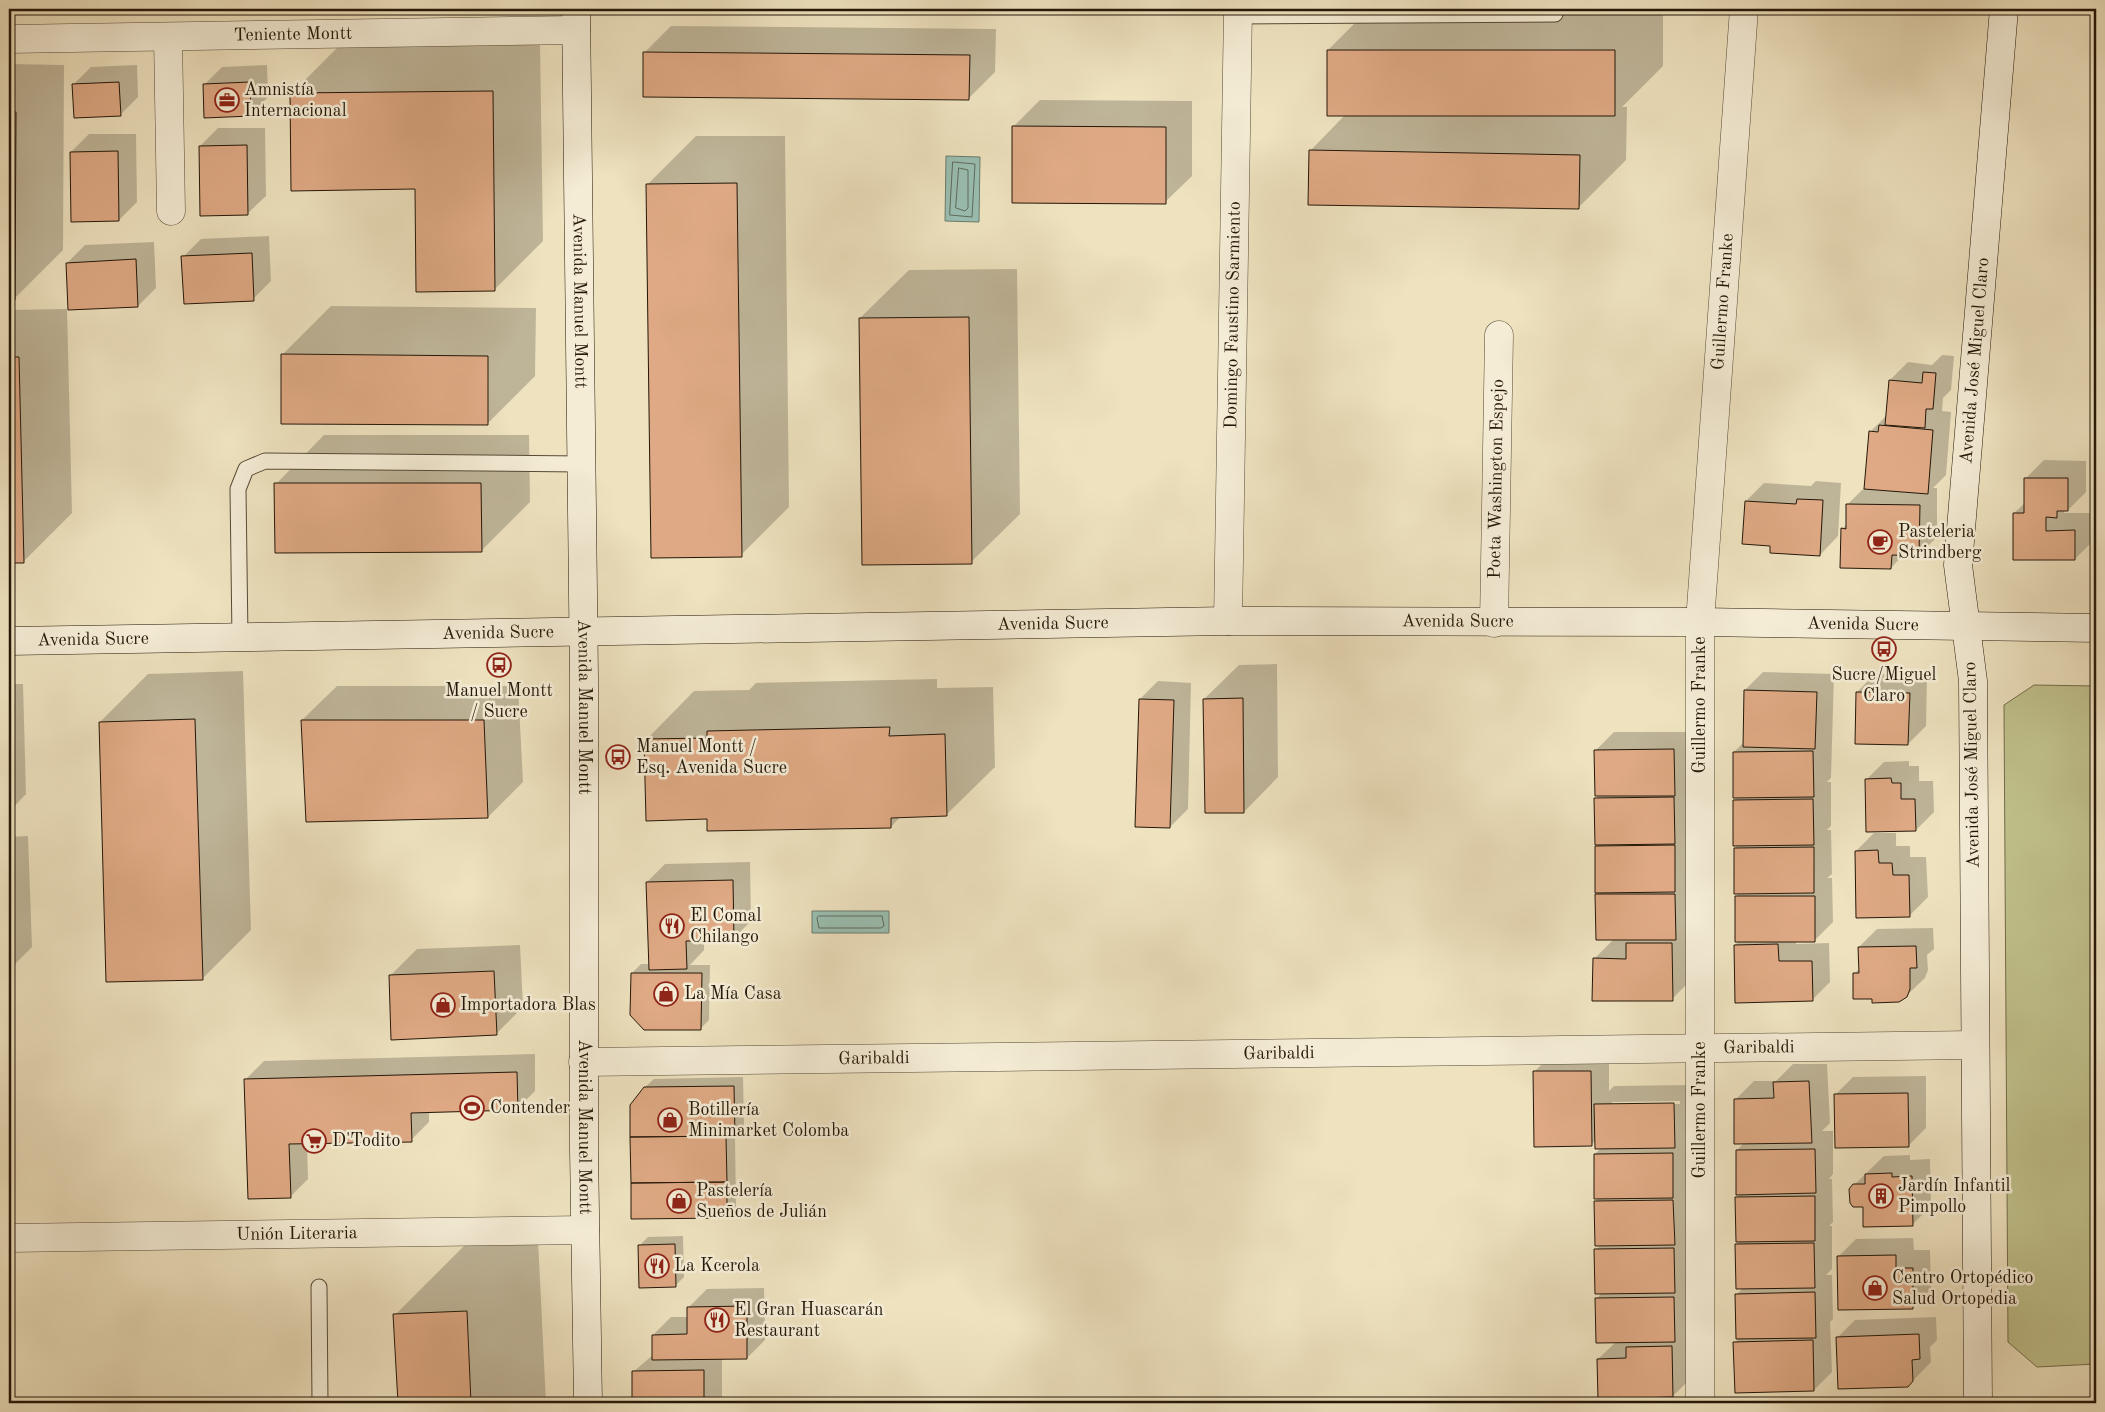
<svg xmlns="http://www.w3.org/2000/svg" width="2105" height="1412" font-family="'Old Standard TT',serif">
  <rect width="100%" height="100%" fill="#eee2bf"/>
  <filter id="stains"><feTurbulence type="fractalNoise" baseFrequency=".004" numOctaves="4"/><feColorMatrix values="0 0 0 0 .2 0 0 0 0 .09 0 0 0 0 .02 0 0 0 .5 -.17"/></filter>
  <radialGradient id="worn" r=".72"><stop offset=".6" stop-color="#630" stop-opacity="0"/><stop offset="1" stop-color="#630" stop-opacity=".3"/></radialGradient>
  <path fill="#c0c18c" stroke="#726c4a" d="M2034,685L2096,686V1364L2037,1367L2008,1342L2004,705Z"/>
  <path fill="#99beb1" stroke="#6a7b6d" d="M946,156L980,157L979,222L945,221Z
    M812,911H889V933H812Z"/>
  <path fill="#0003" fill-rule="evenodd" d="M1369,9H1663V66L1622,107H1627L1626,160L1578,208L1310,151L1346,114L1328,50Z
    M671,26L996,29L995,72L969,98L645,52Z
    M540,43L543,241L495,289L416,188L291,94L340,45Z
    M9,64L64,65L63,250L15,298H9Z
    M137,65L138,97L120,115L73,85L91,67Z
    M267,65L268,97L250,115L204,85L222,67Z
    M1040,100L1192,101V176L1165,202L1013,127Z
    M218,128H265L266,196L247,214L200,146Z
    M89,134H136L137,202L119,220L71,152Z
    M696,136H785L789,507L741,555L647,185Z
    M269,236L271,281L253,299L183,257L201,239Z
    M154,242L156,288L138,306L67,263L85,245Z
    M1017,269L1020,514L971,562L860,318L909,270Z
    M331,306L536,308L535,376L487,424L282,355Z
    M67,309L72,513L24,561L9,562V310Z
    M1942,355L1954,356L1951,390L1943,398L1942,411L1951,412L1946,475L1933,488H1937V537L1919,555L1904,554L1891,568L1842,529L1847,524L1848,504L1866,486L1870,432L1887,415L1890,380L1908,362L1932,365Z
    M324,435H529L530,502L481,551L276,484Z
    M2044,460L2086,461V492L2068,510H2064V513H2093V523H2095L2096,463V542L2095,539L2075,559L2014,513L2026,502V478Z
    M1816,481L1841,483L1838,536L1820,555L1771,545L1746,501L1764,483L1811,486Z
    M1277,664L1278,777L1244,812L1204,699L1239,665Z
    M243,671L251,930L203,978L100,722L148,674Z
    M1763,672L1834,674L1831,778L1827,782H1831V826L1827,830H1831L1832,874L1827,878H1832L1833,922L1815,940H1796V944L1829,943L1830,982L1812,1000L1735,945L1739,941L1736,896L1740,893L1735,848L1738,845L1734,800L1738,796L1734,752L1744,742L1745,690Z
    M1875,674L1927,675L1926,726L1908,744L1857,692Z
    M937,679V688L993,687L995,767L946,815L901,816L891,827L708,818L646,740L694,691L749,690L756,683Z
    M1158,681L1191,683L1188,809L1170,827L1140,699Z
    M9,684H23L26,794L9,812Z
    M337,686H518L523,782L488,817L302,720Z
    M1614,732H1692L1690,981L1672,999L1594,959L1614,939L1597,894L1600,891L1596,847L1599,844L1596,799L1599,795L1596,750Z
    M1909,761V766H1919V781H1933L1934,812L1916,830L1866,780L1884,762Z
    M1874,833H1896V846H1910V857H1926L1928,897L1910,915L1856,851Z
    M28,836L32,947L9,970V837Z
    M750,862L751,921L733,939L704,940V950L690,965H710L709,1020L701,1028L632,973L641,964H650L647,882L665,864Z
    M1933,928L1934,949L1927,955L1928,970L1925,978L1906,996L1873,997L1854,974L1860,968L1859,947L1877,929Z
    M520,945L523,1007L496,1034L390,976L417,949Z
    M1609,1053V1091L1614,1086L1691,1085L1692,1128L1685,1135H1690L1691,1378L1673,1396L1598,1359L1616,1342L1596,1299L1602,1293L1596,1250L1601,1244L1596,1201L1600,1197L1595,1154L1602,1147L1596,1140L1591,1145L1534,1072L1552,1054ZM1680,1101V1104L1612,1105V1102Z
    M535,1054V1091L517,1109L429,1111V1122L411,1140L307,1143L308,1179L290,1197L246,1079L264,1061Z
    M1793,1064H1827L1830,1123L1822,1131H1833V1174L1829,1179H1832L1833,1222L1829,1226H1832V1269L1826,1275H1832L1833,1319L1830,1322L1832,1372L1814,1390L1735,1343L1740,1337L1737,1294L1743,1288L1736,1245L1740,1241L1736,1198L1740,1194L1737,1150L1744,1143L1736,1099L1754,1081H1776Z
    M1926,1076V1128L1908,1146L1835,1095L1853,1077Z
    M743,1077L744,1126L735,1135L736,1208L727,1217L644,1088L654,1079Z
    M1910,1155V1160L1930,1159L1931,1206L1913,1224L1864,1205L1854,1185L1884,1156Z
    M683,1236L684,1277L675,1286L639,1246L648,1237Z
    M1913,1238L1914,1250H1930L1931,1289L1913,1307L1838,1257L1856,1239Z
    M538,1239L546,1403H399L395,1315L467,1243Z
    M764,1288L765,1340L747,1358H722V1403H633V1372L654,1354L653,1335L671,1317H689V1307L707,1289Z
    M1936,1317L1937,1340L1930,1347L1931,1362L1908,1386L1837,1338L1855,1320Z"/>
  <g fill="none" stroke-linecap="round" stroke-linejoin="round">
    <path stroke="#5e6a5c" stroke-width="1" d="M953,162L975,164L972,217L950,215Z
      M959,168L968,170V208L965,211L956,208Z
      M819,916H882L884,926L881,928H819L817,918Z"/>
  </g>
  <path fill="#dea984" stroke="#241708" d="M1327,50H1615V116H1327Z
    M643,52L970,55L969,100L643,97Z
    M119,82L121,116L74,118L72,84Z
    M250,82L251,116L204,118L203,84Z
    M493,91L495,291L416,292L415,189L291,191L290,93Z
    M9,112H16L15,300L9,299Z
    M1012,126L1166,127V204L1012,203Z
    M247,145L248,215L200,216L199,146Z
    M1309,150L1580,155L1579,209L1308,205Z
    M118,151L119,221L71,222L70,152Z
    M737,183L742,557L651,558L646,184Z
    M252,253L254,301L184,304L181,256Z
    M136,259L138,307L68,310L66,263Z
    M969,317L972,564L862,565L859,318Z
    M281,354L488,356V425L281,424Z
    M9,357H19L24,563H9Z
    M1923,372L1936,373L1933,409H1926L1925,428L1885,425L1889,380L1922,383Z
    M1879,425L1933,430L1928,494L1864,489L1869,431L1878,432Z
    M2095,438H2096V543H2093Z
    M2024,478H2068V511H2057V518L2046,517V531L2075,530V560H2013V513H2024Z
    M274,483H481L482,552L275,553Z
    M1797,499L1823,500L1820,556L1770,553V546L1742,544L1745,501L1796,504Z
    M1846,504L1920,505L1919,556L1892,555L1891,569L1840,568L1841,528L1846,529Z
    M1744,690L1817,692L1815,749L1743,747Z
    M1856,692L1910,693L1908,745L1855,744Z
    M1243,698L1244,813H1205L1203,699Z
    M1139,699L1174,700L1170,828L1135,827Z
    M195,719L203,980L106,982L99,722Z
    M301,720H484L488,818L306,822Z
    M890,727L889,736L945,734L947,816L891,818V828L707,831V819L646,821L644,739L707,738V731Z
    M1674,749L1675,796H1595L1594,750Z
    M1813,751L1814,797L1733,798V752Z
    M1891,778L1892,783H1901V799H1915L1916,831L1866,832L1865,779Z
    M1674,797L1675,844L1595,845L1594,798Z
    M1813,799L1814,845L1733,846V800Z
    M1675,845V892L1595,893V846Z
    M1814,847V893L1734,894V848Z
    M1878,850L1879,863H1892L1893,875H1909L1910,917L1856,918L1855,851Z
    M733,880L734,941H686L687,969L649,970L646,882Z
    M1595,894H1675L1676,940H1596Z
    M1735,896H1815V942H1735Z
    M1626,943H1672L1673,1001H1592L1593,958L1626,959Z
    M1778,944L1779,961H1812L1813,1001L1735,1003L1734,945Z
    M1916,946L1917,968H1910V989L1907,997L1899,1002L1872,1003V999H1853V973H1859L1858,947Z
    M494,971L497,1035L391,1040L389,975Z
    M631,973H702L701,1030H644L630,1015Z
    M1533,1071H1591L1592,1146L1534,1147Z
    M517,1072L518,1110L411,1113L412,1142L289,1144L291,1198L248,1199L244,1079Z
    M1809,1081L1812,1143L1734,1144V1099L1774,1098L1773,1082Z
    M734,1086L735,1136L630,1137V1105L644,1087Z
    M1908,1093L1909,1147L1835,1148L1834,1094Z
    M1674,1103L1675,1148L1595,1149L1594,1104Z
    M726,1136L727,1182L631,1183L630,1137Z
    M1815,1149L1816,1193L1736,1195V1150Z
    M1673,1153V1198L1594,1199V1154Z
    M1892,1173V1177L1912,1176L1913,1226L1863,1227V1207H1853L1850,1203L1849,1189L1853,1184H1865V1174Z
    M727,1182V1218L631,1219V1183Z
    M1815,1196V1241L1736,1242L1735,1197Z
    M1673,1200L1675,1245L1595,1246L1594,1201Z
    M1814,1243L1815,1288L1736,1289L1735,1244Z
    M675,1244L676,1287L639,1288L638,1245Z
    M1674,1248L1675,1293L1595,1294L1594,1249Z
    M1896,1255V1268H1913V1309L1838,1310L1837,1256Z
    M1815,1292L1816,1338L1736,1339L1735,1294Z
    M1674,1297L1675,1342L1596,1343L1595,1298Z
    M747,1306V1359L652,1360V1335L687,1334V1307Z
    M467,1311L471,1403H398L393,1314Z
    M1919,1334L1920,1359L1912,1360L1913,1381L1908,1387L1838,1389L1836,1337Z
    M1813,1340L1814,1391L1735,1393L1733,1342Z
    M1672,1346L1673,1397L1598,1399L1597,1359L1626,1358V1347Z
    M704,1370V1403H632V1371Z"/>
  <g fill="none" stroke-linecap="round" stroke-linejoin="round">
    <g stroke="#564a36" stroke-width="17">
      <path id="lane" d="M1238,16L1555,14
        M240,638L238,489L246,469L265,461L581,464
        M319,1287L320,1403"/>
    </g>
    <g stroke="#564a36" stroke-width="29">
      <g id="street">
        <path d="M168,37L171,211"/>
        <path id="s1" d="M9,39L576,30"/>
        <path id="s2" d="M1228,621L1238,9"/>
        <path id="s3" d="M1494,623L1499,335"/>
        <path id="s4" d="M583,1062L1974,1045"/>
        <path id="s5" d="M9,1238L585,1230"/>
        <path id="s6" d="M1700,1403V622L1744,9"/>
      </g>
    </g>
    <g stroke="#241708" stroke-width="29">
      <g id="secondary">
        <path id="s7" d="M576,9L584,678V1149L588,1403"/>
        <path id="s8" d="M9,641L1228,621L1700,622L2096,628"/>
        <path id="s9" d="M1978,1403L1973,681L1958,565L2004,9"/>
      </g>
    </g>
    <use href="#lane" stroke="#f4ecd5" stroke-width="15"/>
    <use href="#street" stroke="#f4ecd5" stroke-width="28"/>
    <use href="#secondary" stroke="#f4ecd5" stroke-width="28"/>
  </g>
  <defs>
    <g id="office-ring" transform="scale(1.25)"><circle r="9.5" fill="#f4ecd5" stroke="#8f2418" stroke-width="1.5"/><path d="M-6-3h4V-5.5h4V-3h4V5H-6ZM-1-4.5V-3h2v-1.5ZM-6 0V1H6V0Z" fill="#8f2418"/></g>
    <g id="cafe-ring" transform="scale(1.25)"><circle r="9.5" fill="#f4ecd5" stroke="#8f2418" stroke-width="1.5"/><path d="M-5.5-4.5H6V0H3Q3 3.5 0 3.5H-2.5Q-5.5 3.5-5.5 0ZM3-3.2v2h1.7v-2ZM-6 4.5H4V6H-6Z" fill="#8f2418"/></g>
    <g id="bus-ring" transform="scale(1.25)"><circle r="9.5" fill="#f4ecd5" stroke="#8f2418" stroke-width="1.5"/><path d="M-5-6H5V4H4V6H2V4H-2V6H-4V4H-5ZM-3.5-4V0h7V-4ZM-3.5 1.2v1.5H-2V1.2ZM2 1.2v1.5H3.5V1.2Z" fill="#8f2418"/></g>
    <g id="restaurant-ring" transform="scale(1.25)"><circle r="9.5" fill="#f4ecd5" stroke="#8f2418" stroke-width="1.5"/><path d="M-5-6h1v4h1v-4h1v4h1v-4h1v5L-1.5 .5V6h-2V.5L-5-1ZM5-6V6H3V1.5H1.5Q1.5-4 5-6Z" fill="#8f2418"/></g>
    <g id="shop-ring" transform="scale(1.25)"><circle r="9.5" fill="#f4ecd5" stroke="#8f2418" stroke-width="1.5"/><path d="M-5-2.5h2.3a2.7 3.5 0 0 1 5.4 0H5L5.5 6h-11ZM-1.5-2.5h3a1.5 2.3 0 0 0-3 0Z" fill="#8f2418"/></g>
    <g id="stadium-ring" transform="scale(1.25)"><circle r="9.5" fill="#f4ecd5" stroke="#8f2418" stroke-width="1.5"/><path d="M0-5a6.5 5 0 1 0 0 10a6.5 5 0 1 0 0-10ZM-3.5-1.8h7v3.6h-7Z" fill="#8f2418"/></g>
    <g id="supermarket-ring" transform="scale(1.25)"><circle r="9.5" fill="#f4ecd5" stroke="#8f2418" stroke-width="1.5"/><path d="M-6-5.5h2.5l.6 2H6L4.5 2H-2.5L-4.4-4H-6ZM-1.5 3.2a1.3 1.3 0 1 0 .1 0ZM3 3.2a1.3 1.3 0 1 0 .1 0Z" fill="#8f2418"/></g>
    <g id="building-ring" transform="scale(1.25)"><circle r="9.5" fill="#f4ecd5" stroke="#8f2418" stroke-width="1.5"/><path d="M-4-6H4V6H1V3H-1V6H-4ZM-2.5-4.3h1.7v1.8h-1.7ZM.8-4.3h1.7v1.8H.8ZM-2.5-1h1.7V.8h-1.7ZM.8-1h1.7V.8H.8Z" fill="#8f2418"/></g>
  </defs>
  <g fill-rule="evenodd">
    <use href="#office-ring" x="227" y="100"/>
    <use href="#cafe-ring" x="1880" y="542"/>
    <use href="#bus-ring" x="1884" y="649"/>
    <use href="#bus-ring" x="499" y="665"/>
    <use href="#bus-ring" x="618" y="757"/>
    <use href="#restaurant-ring" x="672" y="926"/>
    <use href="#shop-ring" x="666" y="994"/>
    <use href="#shop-ring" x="443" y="1005"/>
    <use href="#stadium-ring" x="472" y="1108"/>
    <use href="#shop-ring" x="670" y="1120"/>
    <use href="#supermarket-ring" x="314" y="1141"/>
    <use href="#building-ring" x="1881" y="1196"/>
    <use href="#shop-ring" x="679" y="1201"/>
    <use href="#restaurant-ring" x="657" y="1266"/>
    <use href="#shop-ring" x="1875" y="1288"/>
    <use href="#restaurant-ring" x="717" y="1320"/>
  </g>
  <g text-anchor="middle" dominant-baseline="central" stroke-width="5" stroke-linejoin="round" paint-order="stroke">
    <g font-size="18" fill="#241708" stroke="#f4ecd5">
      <text stroke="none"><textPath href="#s1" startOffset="284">Teniente Montt</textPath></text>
      <text stroke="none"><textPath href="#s7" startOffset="292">Avenida Manuel Montt</textPath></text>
      <text stroke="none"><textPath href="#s6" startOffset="1102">Guillermo Franke</textPath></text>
      <text stroke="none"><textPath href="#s2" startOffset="306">Domingo Faustino Sarmiento</textPath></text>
      <text stroke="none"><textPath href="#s9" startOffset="1044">Avenida José Miguel Claro</textPath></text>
      <text stroke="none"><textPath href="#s3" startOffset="144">Poeta Washington Espejo</textPath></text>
      <text stroke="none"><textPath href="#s8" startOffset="1449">Avenida Sucre</textPath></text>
      <text stroke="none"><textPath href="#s8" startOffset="1854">Avenida Sucre</textPath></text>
      <text stroke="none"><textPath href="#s8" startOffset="1044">Avenida Sucre</textPath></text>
      <text stroke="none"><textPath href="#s8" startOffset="489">Avenida Sucre</textPath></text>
      <text stroke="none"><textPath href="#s8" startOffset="84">Avenida Sucre</textPath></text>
      <text transform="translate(1700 705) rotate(-90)">Guillermo Franke</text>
      <text stroke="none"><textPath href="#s7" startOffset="698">Avenida Manuel Montt</textPath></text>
      <text transform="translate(1972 765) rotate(-91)">Avenida José Miguel Claro</text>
      <text stroke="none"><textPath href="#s4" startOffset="1176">Garibaldi</textPath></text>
      <text stroke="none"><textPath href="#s4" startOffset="696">Garibaldi</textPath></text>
      <text stroke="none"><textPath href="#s4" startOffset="291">Garibaldi</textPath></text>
      <text transform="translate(1700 1110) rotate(-90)">Guillermo Franke</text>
      <text stroke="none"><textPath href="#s7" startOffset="1118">Avenida Manuel Montt</textPath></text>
      <text stroke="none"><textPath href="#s5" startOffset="288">Unión Literaria</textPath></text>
    </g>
    <g font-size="18" fill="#241708" stroke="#f4ecd5" text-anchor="start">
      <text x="244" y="90">Amnistía<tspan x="244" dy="21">Internacional</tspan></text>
      <text x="1898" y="532">Pasteleria<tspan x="1898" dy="21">Strindberg</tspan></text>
      <text x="1884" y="675" text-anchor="middle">Sucre/Miguel<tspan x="1884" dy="21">Claro</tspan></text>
      <text x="499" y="691" text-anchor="middle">Manuel Montt<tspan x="499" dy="21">/ Sucre</tspan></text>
      <text x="636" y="747">Manuel Montt /<tspan x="636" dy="21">Esq. Avenida Sucre</tspan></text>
      <text x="690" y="916">El Comal<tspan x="690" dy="21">Chilango</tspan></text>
      <text x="684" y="994">La Mía Casa</text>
      <text x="460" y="1005">Importadora Blas</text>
      <text x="490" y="1108">Contender</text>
      <text x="688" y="1110">Botillería<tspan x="688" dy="21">Minimarket Colomba</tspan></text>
      <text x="332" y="1141">D'Todito</text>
      <text x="1898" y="1186">Jardín Infantil<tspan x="1898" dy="21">Pimpollo</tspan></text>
      <text x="696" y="1191">Pastelería<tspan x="696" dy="21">Sueños de Julián</tspan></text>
      <text x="674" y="1266">La Kcerola</text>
      <text x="1892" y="1278">Centro Ortopédico<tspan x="1892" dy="21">Salud Ortopedia</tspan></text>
      <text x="734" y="1310">El Gran Huascarán<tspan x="734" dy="21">Restaurant</tspan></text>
    </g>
  </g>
  <rect width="2105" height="1412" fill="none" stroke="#eee2bf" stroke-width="30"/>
  <rect x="10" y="10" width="2085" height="1392" fill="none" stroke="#241708" stroke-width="2.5"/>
  <rect x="15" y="15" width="2075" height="1382" fill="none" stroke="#241708"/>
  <rect width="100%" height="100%" filter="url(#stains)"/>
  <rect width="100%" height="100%" fill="url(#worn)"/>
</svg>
